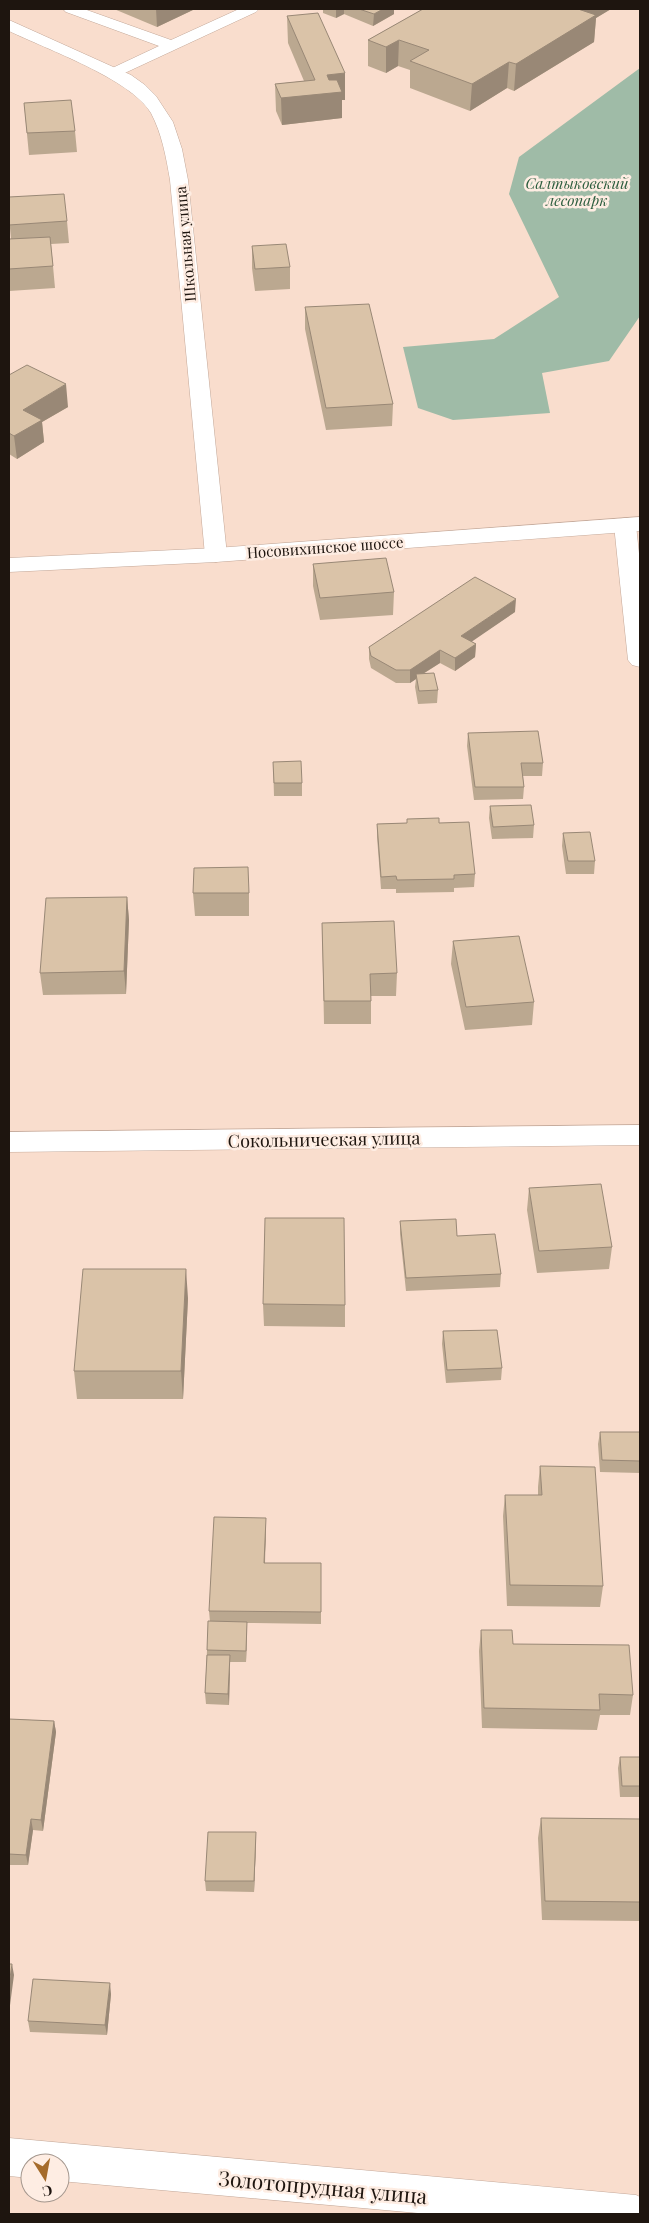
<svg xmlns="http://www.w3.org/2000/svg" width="649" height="2223" font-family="'Playfair Display',serif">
  <rect width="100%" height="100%" fill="#f9ddcd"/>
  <path fill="#9fbba7" d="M640,68V316L609,361L542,373L550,413L453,420L418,408L403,347L494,339L559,297L509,194L519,157Z"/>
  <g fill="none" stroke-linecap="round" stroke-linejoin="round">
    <g stroke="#c3a899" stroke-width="1">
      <path id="service" d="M63,9H84L171,40L239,9H259L256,12L114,78L108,76L106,73L108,70L159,46L66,12Z"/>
    </g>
    <g stroke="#c3a899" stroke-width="1">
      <path id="minor" d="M9,20L131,75L145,85L156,96L173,122L182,149L188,180L227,555L224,560L216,562L208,560L205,555L170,180C166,157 162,134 151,113C131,79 46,49 9,31Z
        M625,518L633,520L636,525L640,563V667L632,665L628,660L614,525L617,520Z
        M640,1125V1145L9,1152V1132Z
        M9,2138L636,2195L640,2197V2214H429L60,2181V2163H30V2178L9,2176Z"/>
    </g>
    <g stroke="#c3a899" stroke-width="1">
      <path id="secondary" d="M640,517V531L216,562L9,572V558L216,548Z"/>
    </g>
    <use href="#service" fill="#fff" fill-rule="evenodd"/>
    <use href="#minor" fill="#fff" fill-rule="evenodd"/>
    <use href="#secondary" fill="#fff" fill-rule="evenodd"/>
  </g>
  <path fill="#bba890" d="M114,9H195L157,27Z
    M323,9H394V14L373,26L344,14L336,18L323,13Z
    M423,9H611L596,18L594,42L514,91L507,88L470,111L410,88V70L398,66L386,73L368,66V40Z
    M287,16L345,73V100H342V118L282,125L276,111L275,84L304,81L288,43Z
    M24,103L75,131L77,152L29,155Z
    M9,217L67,221L69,243L51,244L55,288L9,291V239H11Z
    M252,246L290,267V289L255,291L252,268Z
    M305,307L393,404L392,426L326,430L305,329Z
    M9,375L68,407L42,422L44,442L17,459L9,454Z
    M313,564L394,592L393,615L320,620L313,586Z
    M515,612L471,641L476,644L475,657L455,671L440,663L423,674L438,690L437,703L418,704L415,687L416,679L410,683H396L371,668L369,659V647Z
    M468,733L543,763L542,776H523L524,787L523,799L474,800L467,746Z
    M273,762L302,783V796H274Z
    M490,806L534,825L533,838L492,839L489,818Z
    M407,819L439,823L475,874L474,887L454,888V892L396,893V889H381L377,837V824L407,823Z
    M563,833L595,861L594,874H566L562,846Z
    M249,890V916H195L193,893Z
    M127,897L129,920L126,994L43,995L40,973Z
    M322,923L397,973L396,996H371V1024H324Z
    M453,941L534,1002L532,1025L465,1030L451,964Z
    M529,1188L612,1247L609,1269L537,1273L527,1210Z
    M400,1221L457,1236L501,1274L500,1287L406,1291L400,1234Z
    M188,1298L183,1399H77L74,1371Z
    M263,1304L345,1305V1327L264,1326Z
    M443,1331L502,1368L501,1380L446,1383L442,1344Z
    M600,1432H640V1473L600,1472L598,1444Z
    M540,1466L603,1586L600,1607L507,1606L503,1516L505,1495H538V1487Z
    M266,1530L265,1563H321V1624L247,1623L246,1662H230L229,1705L206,1704L205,1693L207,1650L210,1622L209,1611Z
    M481,1630L513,1644L633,1695L630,1715H600L597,1730L482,1728L479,1651Z
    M9,1719L54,1721L56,1732L43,1831L33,1830L28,1865H9Z
    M620,1757H640V1797H620L618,1768Z
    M541,1818L640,1819V1921L542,1920L538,1838Z
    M256,1832V1843L254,1892L206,1891L205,1881Z
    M111,1994L107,2035L30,2032L28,2021Z"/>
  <path fill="#998876" d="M156,9H195L157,27Z
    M336,9H344V14L336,18Z
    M383,9H394V14L373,26L374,14Z
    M572,9H611L596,18L594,42L514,91L516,64Z
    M399,40L398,66L386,73V47Z
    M509,62L507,88L470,111L472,84Z
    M345,73V100H342V118L282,125L281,98L327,75Z
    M66,384L68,407L42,422L44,442L17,459L14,436L23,410Z
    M516,599L515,612L461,649V636Z
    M476,644L475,657L455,671V658Z
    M440,650V663L416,678V674V679L410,683V670Z
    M127,897L129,920L126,994L124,971Z
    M186,1269L188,1298L183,1399L181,1371Z
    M266,1518V1530L264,1575V1563Z
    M247,1622V1634L246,1662V1651Z
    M230,1655V1667L229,1705L228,1694Z
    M54,1721L56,1732L43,1831L41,1820Z
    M31,1819L33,1830L28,1865L26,1855Z
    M256,1832V1843L254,1892V1881Z
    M12,1964L14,1975L9,2013V1985Z
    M110,1983L111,1994L107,2035L105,2025Z"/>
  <path fill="#dac3a8" stroke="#998876" d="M359,9H383L374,14Z
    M423,9H578L596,15L516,64L509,62L472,84L410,61L429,50L399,40L386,47L368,40Z
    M318,13L345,73L327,75L329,80H337L342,92L281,98L275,84L315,80L287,16Z
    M71,100L75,131L27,133L24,103Z
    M64,194L67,221L9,225V197Z
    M50,237L53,266L9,269V239Z
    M286,244L290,267L255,269L252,246Z
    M369,304L393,404L326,408L305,307Z
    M27,365L66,384L23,410L42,420L14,436L9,433V375Z
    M386,558L394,592L320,598L313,564Z
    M475,577L516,599L461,636L476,644L455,658L440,650L410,670H396L371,656L369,647Z
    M434,673L438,690L419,691L416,674Z
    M538,731L543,763H521L524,787H475L468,733Z
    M301,761L302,783H274L273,762Z
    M531,805L534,825L493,827L490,806Z
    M439,818V823L469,822L475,874L454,875V879L397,880L396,876L381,877L377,824L407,823V819Z
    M590,832L595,861H568L563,833Z
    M248,867L249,893H193L194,868Z
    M127,897L124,971L40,973L46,898Z
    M394,921L397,973L370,974L371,1001H324L322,923Z
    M519,936L534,1002L466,1007L453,941Z
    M601,1184L612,1247L539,1251L529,1188Z
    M265,1218H344L345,1305L263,1304Z
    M456,1219L457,1236L495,1234L501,1274L406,1278L400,1221Z
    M83,1269H186L181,1371H74Z
    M497,1330L502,1368L447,1370L443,1331Z
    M600,1432H640V1461L602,1460Z
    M540,1466L595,1467L603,1586L510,1585L505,1495H542Z
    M214,1517L266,1518L264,1563H321V1612L209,1611Z
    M208,1621L247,1622L246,1651L207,1650Z
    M481,1630H512L513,1644L629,1645L633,1695L599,1694L600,1710L484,1708Z
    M207,1655H230L228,1694L205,1693Z
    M9,1719L54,1721L41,1820L31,1819L26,1855L9,1854Z
    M620,1757H640V1786H622Z
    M541,1818L640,1819V1902L545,1901Z
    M208,1832H256L254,1881H205Z
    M9,1964H12L9,1985Z
    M33,1979L110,1983L105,2025L28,2021Z"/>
  <g text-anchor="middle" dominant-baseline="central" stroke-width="5" stroke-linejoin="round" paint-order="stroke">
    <g font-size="15" font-style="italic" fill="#2c5d3e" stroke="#feede3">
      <text x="577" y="183">Салтыковский<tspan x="577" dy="17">лесопарк</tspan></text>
    </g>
    <g font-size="15" fill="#1e150f" stroke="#feede3">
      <text transform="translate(185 244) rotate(-95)">Школьная улица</text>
      <text transform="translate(325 547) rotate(-4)">Носовихинское шоссе</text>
    </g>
    <g font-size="18" fill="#1e150f" stroke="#feede3">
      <text transform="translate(324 1139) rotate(-1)">Сокольническая улица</text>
    </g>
    <g font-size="21" fill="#1e150f" stroke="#feede3">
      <text transform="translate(323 2186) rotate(5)">Золотопрудная улица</text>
    </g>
  </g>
  <rect width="649" height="2223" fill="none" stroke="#1e150f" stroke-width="20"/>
  <g transform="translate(45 2178) rotate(169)"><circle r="24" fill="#feede3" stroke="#a4978e"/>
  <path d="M0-4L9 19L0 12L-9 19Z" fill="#a56b2b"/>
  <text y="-8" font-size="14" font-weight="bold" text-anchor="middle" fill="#1e150f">С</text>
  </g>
</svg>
